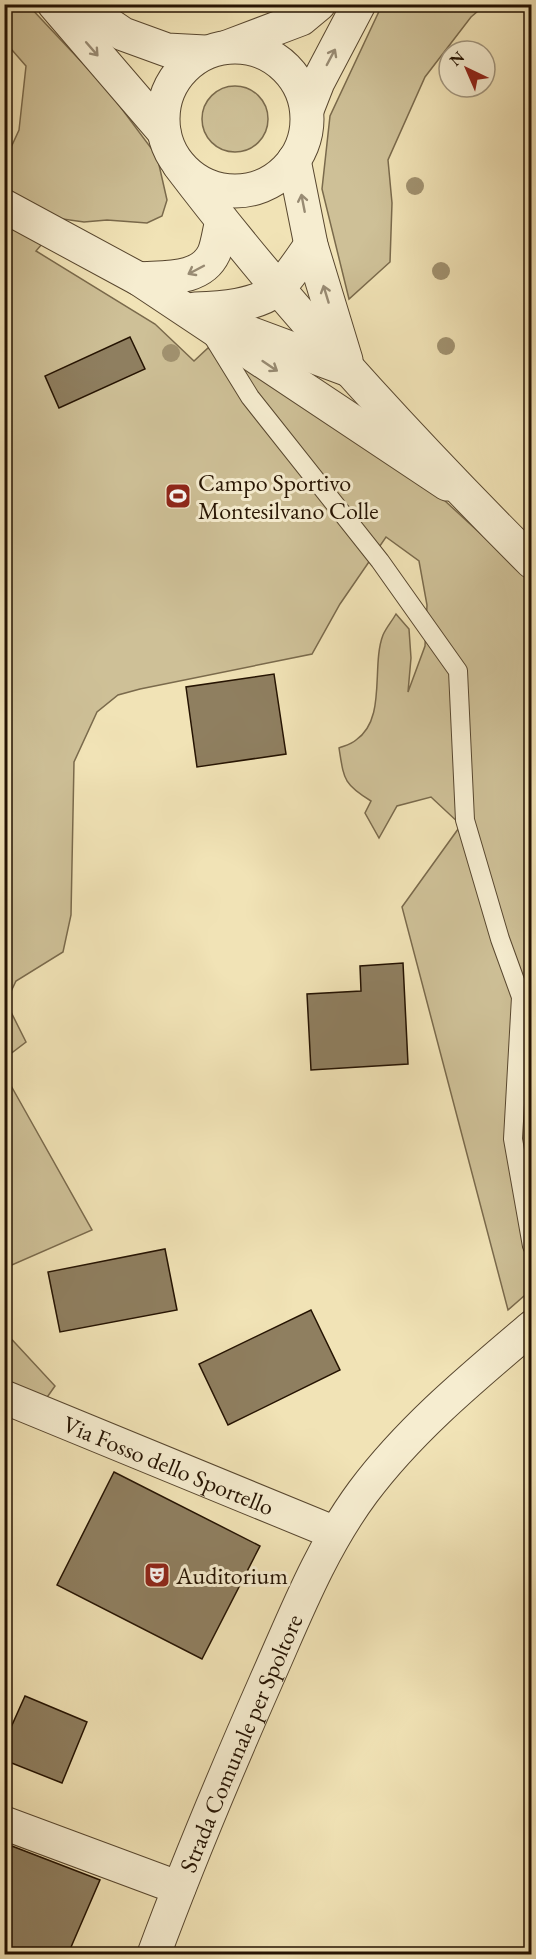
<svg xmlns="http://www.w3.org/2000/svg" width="536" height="1959" font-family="'EB Garamond',serif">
  <rect width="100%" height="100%" fill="#f1e3b6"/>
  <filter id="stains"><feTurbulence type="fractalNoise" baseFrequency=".00333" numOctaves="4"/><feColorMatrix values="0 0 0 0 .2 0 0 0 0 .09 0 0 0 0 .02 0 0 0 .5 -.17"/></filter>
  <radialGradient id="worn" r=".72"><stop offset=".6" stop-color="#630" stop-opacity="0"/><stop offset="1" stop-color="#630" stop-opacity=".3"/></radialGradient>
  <path fill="#cec097" stroke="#7a6a4c" stroke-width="1.5" d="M5,5H28L107,89L157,156L167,200L162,216L147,223L107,220L84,222L63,219L36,251L155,324L194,361L208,348L240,365L419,477L531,580L532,1289L508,1310L402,907L461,825L431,797L397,806L379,838L365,813L371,801C343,784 344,779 339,748C344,746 352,744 356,740C387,719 371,666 383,635C386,628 392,621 396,614L409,629L411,658L408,692L425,646L427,605L419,561L386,537L340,604L312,654L140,689L118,695L97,712L74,762L71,915L63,952L16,981L6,1002L26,1042L5,1058L4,156H7L19,130L26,66L5,42Z
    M382,5H485L471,17L425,77L388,160L392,203L390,262L349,299L322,189L330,116Z
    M202 119a33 33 0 1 1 66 0a33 33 0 1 1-66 0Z
    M5,1075L92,1230L5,1268H4Z
    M4,1331L55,1386L43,1403L5,1387Z"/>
  <path fill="#8f7f60" stroke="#251302" stroke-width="1.5" d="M130,337L145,369L59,408L45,376Z
    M274,674L286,754L197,767L186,687Z
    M403,963L408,1064L311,1070L307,994L361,991L360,966Z
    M165,1249L177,1310L60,1332L48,1272Z
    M311,1310L340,1370L228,1425L199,1364Z
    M114,1472L260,1546L202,1659L57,1585Z
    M25,1696L87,1722L62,1783L4,1760V1743Z
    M4,1843L100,1880L68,1954H4Z"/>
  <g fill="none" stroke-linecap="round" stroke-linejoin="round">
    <g stroke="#58472f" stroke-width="20">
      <path id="service" d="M213,337L250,397L380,561L458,671L465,820L500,939L521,997L513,1139L532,1246"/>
    </g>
    <g stroke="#58472f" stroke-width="35">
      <g id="minor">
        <path d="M4,206L139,279L447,484"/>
        <path d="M139,279C165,277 201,281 214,253C218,243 219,231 222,221"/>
        <path d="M195,309C221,308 255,306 276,290C287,281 302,257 311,245"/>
        <path d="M231,326L349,370"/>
        <path id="s1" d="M4,1397L335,1533"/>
        <path d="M4,1823L179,1888"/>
      </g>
    </g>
    <g stroke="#58472f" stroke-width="35">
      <g id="tertiary">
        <path d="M54,4L164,132"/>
        <path d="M79,4L123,34L167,50L205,52"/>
        <path d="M227,47L301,19L319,4"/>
        <circle cx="235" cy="119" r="72"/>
        <path d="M307,110L318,82L359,4"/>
        <path d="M294,160L311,245L346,360"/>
        <path d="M179,165C286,306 407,437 532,562"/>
        <path id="s2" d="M154,1954C188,1862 226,1772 266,1681C295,1616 320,1550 363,1492C410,1429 472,1378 532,1327"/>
      </g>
    </g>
    <use href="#service" stroke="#f6edd0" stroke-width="18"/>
    <use href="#minor" stroke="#f6edd0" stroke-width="33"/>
    <use href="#tertiary" stroke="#f6edd0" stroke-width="33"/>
  </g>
  <g fill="#a19270">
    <circle cx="415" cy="186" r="9"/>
    <circle cx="441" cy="271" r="9"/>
    <circle cx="446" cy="346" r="9"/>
    <circle cx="171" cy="353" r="9"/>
  </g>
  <defs><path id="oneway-shaft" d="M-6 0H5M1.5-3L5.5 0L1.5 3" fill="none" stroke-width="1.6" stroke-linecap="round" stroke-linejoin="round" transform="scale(1.5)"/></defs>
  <g stroke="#988b73">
    <use href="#oneway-shaft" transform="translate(92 49) rotate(49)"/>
    <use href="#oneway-shaft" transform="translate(331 57) rotate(-62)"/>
    <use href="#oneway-shaft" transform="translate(303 203) rotate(-101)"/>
    <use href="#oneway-shaft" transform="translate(196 270) rotate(152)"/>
    <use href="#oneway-shaft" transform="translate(326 294) rotate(-107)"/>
    <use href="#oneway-shaft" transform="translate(270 366) rotate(34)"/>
  </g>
  <defs>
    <g id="stadium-square" transform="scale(1.35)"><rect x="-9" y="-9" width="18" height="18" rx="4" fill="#8f2418" stroke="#f6edd0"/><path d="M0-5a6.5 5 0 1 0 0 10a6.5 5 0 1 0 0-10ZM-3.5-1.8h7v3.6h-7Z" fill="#fff"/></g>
    <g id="theatre-square" transform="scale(1.35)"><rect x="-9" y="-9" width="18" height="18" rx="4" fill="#8f2418" stroke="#f6edd0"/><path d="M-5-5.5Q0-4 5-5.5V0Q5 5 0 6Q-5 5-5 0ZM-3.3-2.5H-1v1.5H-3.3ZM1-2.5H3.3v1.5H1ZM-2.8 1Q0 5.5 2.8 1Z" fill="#fff"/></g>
  </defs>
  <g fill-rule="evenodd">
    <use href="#stadium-square" x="178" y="496"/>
    <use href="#theatre-square" x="157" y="1575"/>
  </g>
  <g text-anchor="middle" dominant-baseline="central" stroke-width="6" stroke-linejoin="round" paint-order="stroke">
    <g font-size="24" fill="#251302" stroke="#f6edd0" text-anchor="start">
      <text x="198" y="482">Campo Sportivo<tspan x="198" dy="28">Montesilvano Colle</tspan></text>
      <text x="176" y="1575">Auditorium</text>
    </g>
    <g font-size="24" fill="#251302" stroke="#f6edd0">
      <text stroke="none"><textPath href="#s1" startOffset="178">Via Fosso dello Sportello</textPath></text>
      <text stroke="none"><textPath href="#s2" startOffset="228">Strada Comunale per Spoltore</textPath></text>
    </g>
  </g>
  <rect width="536" height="1959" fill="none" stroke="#f1e3b6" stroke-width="24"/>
  <rect x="6" y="6" width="524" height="1947" fill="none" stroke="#251302" stroke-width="3"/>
  <rect x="12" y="12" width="512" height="1935" fill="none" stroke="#251302" stroke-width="1.5"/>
  <g transform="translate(467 69) rotate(316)"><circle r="28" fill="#f6edd0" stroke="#a2967e" stroke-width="1.5"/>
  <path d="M0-4.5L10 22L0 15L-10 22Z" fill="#8f2418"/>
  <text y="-9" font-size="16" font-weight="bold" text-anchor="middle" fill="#251302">N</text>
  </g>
  <rect width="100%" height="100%" filter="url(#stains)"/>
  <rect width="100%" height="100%" fill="url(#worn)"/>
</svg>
